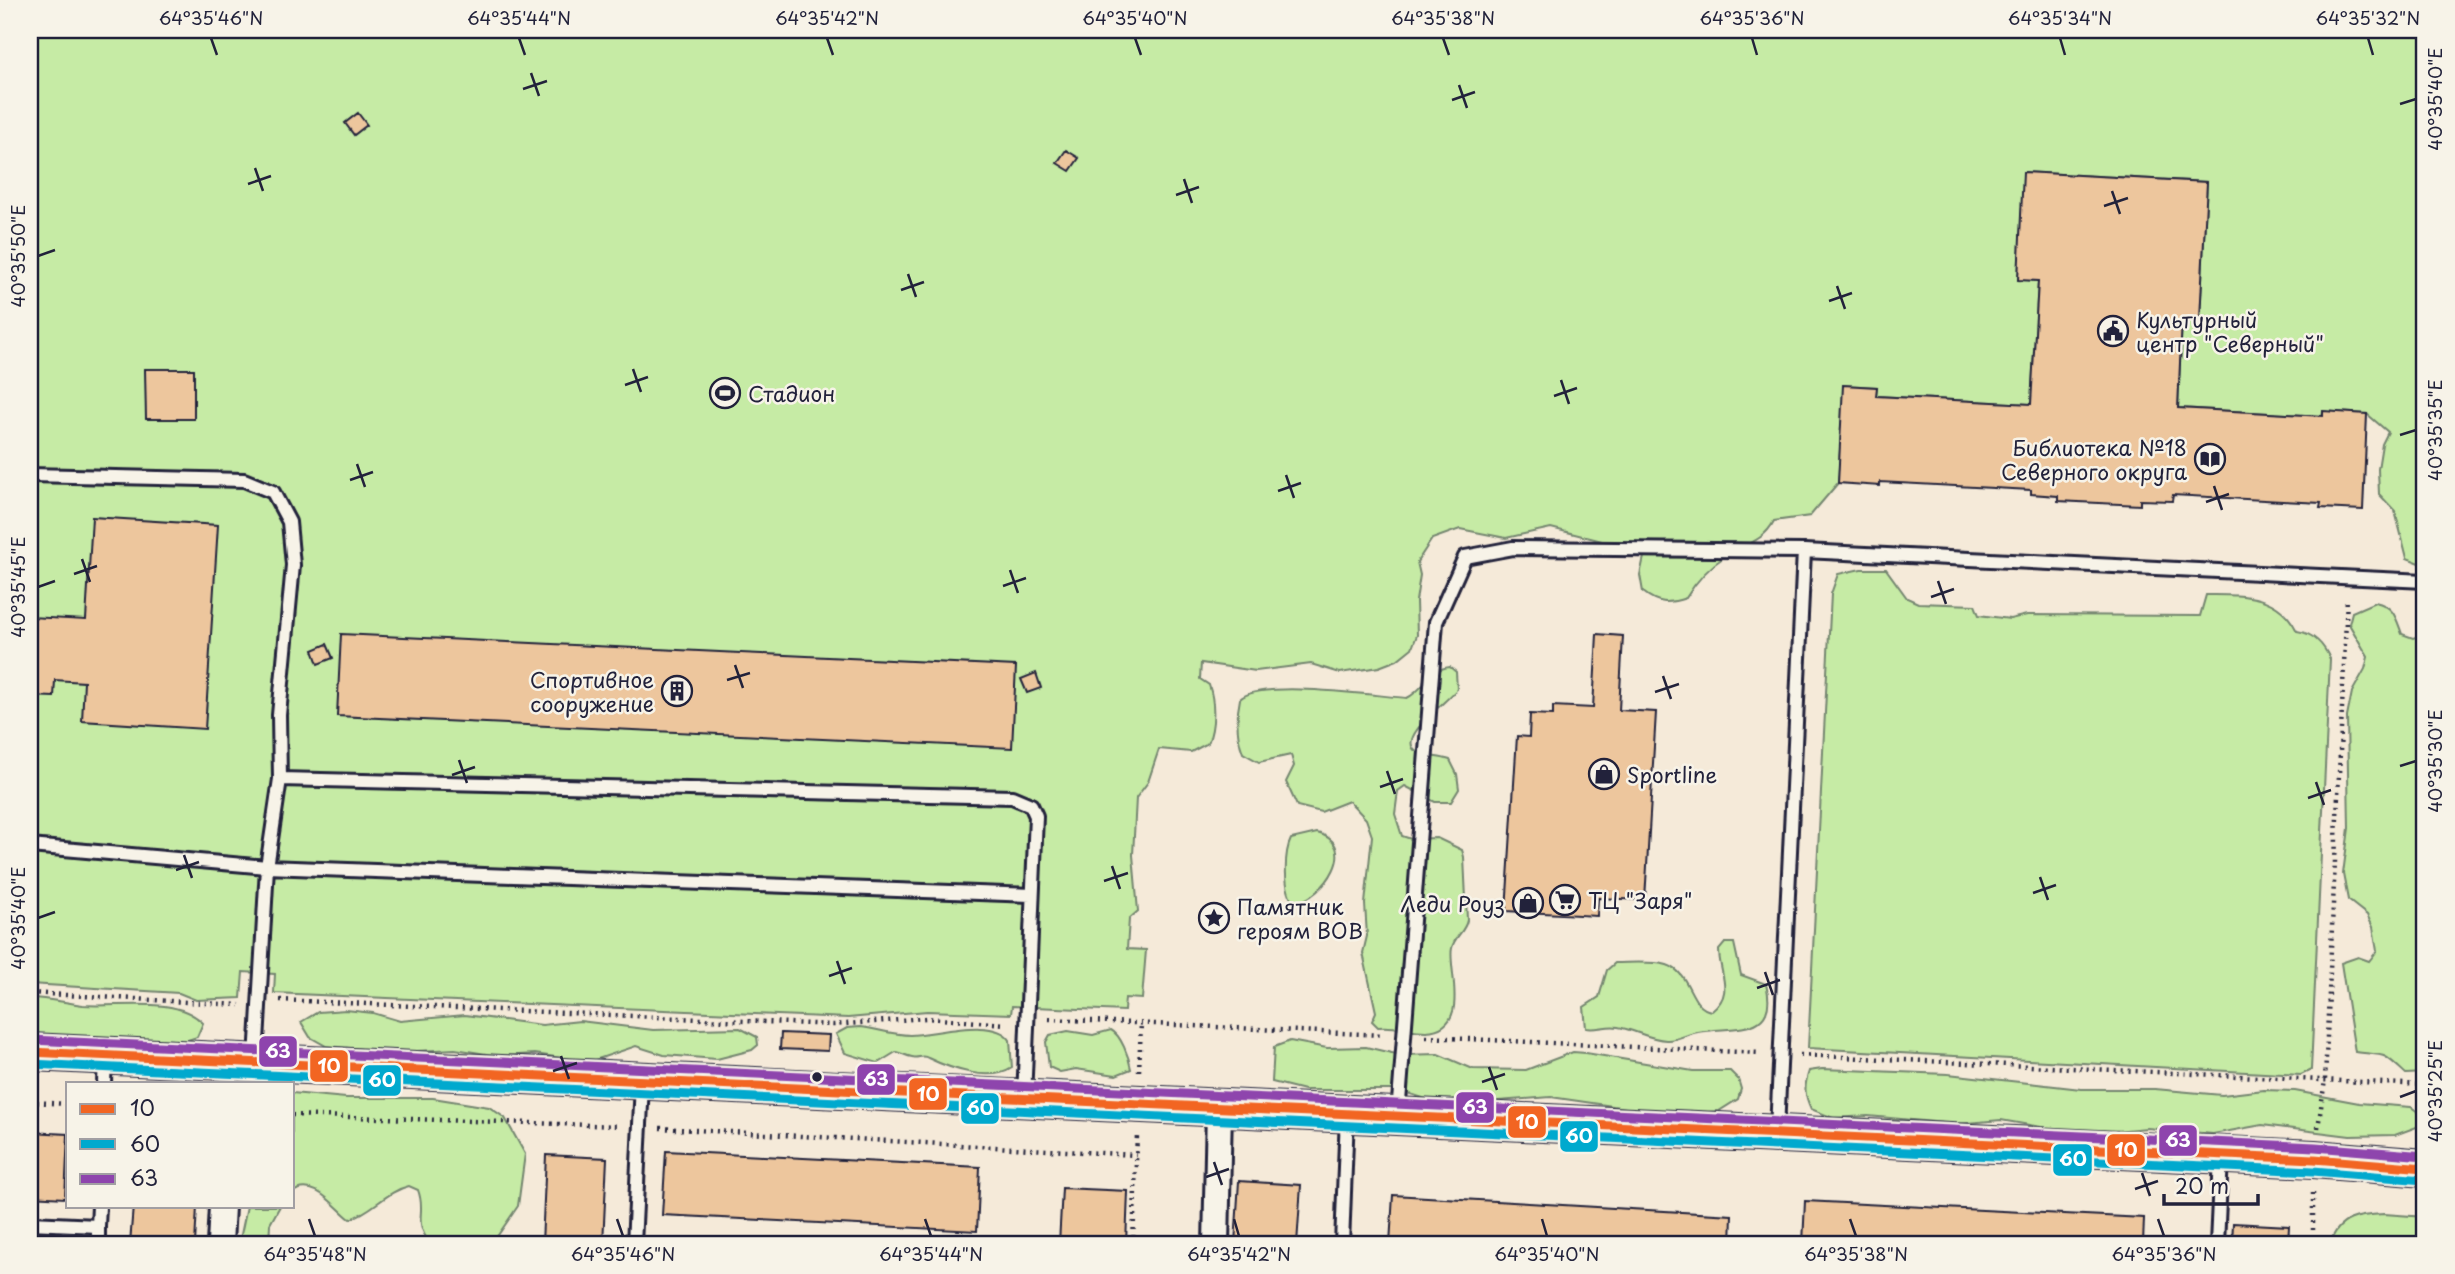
<svg xmlns="http://www.w3.org/2000/svg" width="2455" height="1274" font-family="'Playpen Sans',sans-serif">
  <rect width="100%" height="100%" fill="#f5ead9"/>
  <filter id="ink" filterUnits="userSpaceOnUse"><feTurbulence type="fractalNoise" baseFrequency=".0143" numOctaves="2"/><feDisplacementMap in="SourceGraphic" scale="14" xChannelSelector="R" yChannelSelector="G"/><feConvolveMatrix kernelMatrix="1 2 1 2 8 2 1 2 1" color-interpolation-filters="sRGB"/></filter>
  <g filter="url(#ink)">
    <path fill="#c6eba5" stroke="#748670" stroke-width="2" d="M30,30H2425V565L2407,558L2395,511L2379,494L2378,469L2382,444L2388,432L2367,414L2323,411L2322,416L2178,408L2182,318L2200,319L2207,182L2024,172L2018,279L2038,281L2031,404L1876,396L1877,387L1844,385L1838,483L1810,516L1774,521C1763,542 1746,543 1727,555C1710,566 1696,581 1686,598C1668,604 1658,604 1643,592L1640,575L1644,557L1633,543L1618,545L1551,528L1506,538L1460,529L1432,539L1417,562L1420,575L1416,601L1417,635L1412,648L1397,660L1379,667L1340,673L1311,664L1256,671L1201,663L1200,679L1209,685C1215,702 1215,726 1208,743L1191,752L1159,749L1148,782L1136,798L1133,855L1138,911L1129,919L1127,949L1146,950L1142,999L1125,998L1124,1011L1012,1006L1011,1014L927,1011L848,1018L274,993L275,974L243,972L241,998L196,1000L179,993L30,984Z
      M1861,569H1886L1907,598L1918,603L1975,605L1979,615L2010,619L2027,615L2200,616L2206,595C2242,595 2278,593 2297,631C2313,633 2324,645 2330,659L2311,1070L2301,1075L1808,1048L1831,594L1838,574Z
      M2375,602C2394,606 2396,618 2402,634L2413,638L2425,634V1073L2406,1074C2381,1051 2388,1056 2355,1052L2341,963L2358,957L2369,961L2377,951L2373,927L2367,915L2348,900L2343,874L2349,828L2347,717L2352,692L2365,669L2368,657L2349,624L2352,612Z
      M1450,667L1456,672L1457,689C1450,700 1394,738 1417,752C1425,757 1440,756 1450,760L1457,774L1459,789L1451,802H1435L1405,786L1398,791L1395,814L1402,836L1411,839L1437,838L1462,850L1464,857L1467,920C1465,932 1454,937 1452,948C1447,968 1473,1029 1426,1031C1409,1031 1395,1025 1378,1027L1372,1021L1376,1012L1363,953L1367,936L1365,904L1372,836L1366,819L1349,801L1321,812L1297,806L1286,782L1294,766L1291,755L1259,762L1243,753C1236,735 1236,718 1240,699C1260,679 1376,696 1407,698C1425,690 1428,669 1450,667Z
      M1317,833C1361,844 1324,898 1295,903C1283,893 1284,853 1291,839Z
      M1725,943H1734L1741,975L1766,984C1780,1039 1730,1025 1698,1032C1687,1034 1676,1041 1666,1040C1649,1039 1635,1030 1618,1027C1607,1025 1597,1030 1586,1028L1584,1007L1599,997L1607,970L1615,963C1630,963 1652,961 1667,965C1692,973 1689,1009 1712,1011C1735,993 1719,974 1719,950Z
      M30,998C48,998 65,1003 83,1005C119,1008 176,995 203,1023L197,1037L182,1042L30,1038Z
      M346,1010L373,1013L400,1021L465,1015L542,1025L580,1021L653,1030L740,1028L757,1037L758,1045L752,1050L717,1059L664,1055L636,1046L589,1062L535,1054L499,1056L455,1049L399,1052L326,1046L310,1037L301,1022L318,1012Z
      M861,1027C877,1029 893,1035 910,1035C934,1035 995,1016 1010,1040L1012,1068C990,1083 949,1068 928,1058C922,1054 918,1059 912,1057C906,1056 902,1053 896,1052L878,1063L845,1053L836,1034L847,1028Z
      M1111,1030C1121,1035 1129,1057 1131,1069L1116,1075L1076,1069L1060,1072L1049,1067L1046,1042L1050,1035L1068,1031L1093,1035Z
      M1290,1041L1327,1048L1366,1047L1400,1055L1438,1054L1473,1069L1526,1070L1573,1052L1586,1053L1693,1071H1730L1738,1079L1741,1089L1738,1099L1719,1111L1708,1112L1633,1109L1551,1097L1445,1105L1398,1090H1304L1272,1082L1274,1047Z
      M1822,1069L1948,1074L2081,1089H2155L2222,1095L2264,1090L2295,1091L2359,1103L2411,1107L2421,1114L2425,1124L2395,1135L2350,1136L2262,1125L2213,1134L2147,1128L2104,1132L2058,1130L2001,1120L1956,1124L1868,1116L1833,1118L1811,1109C1804,1094 1804,1086 1809,1071Z
      M292,1093L346,1098H433L489,1107L505,1118L525,1154L518,1206L496,1238L488,1244H430C412,1218 427,1214 418,1190L409,1186C387,1191 373,1211 350,1219C335,1208 314,1176 292,1193Z
      M247,1206H280L270,1224L269,1244H239Z
      M2384,1214L2425,1217V1244H2330C2338,1217 2360,1215 2384,1214Z"/>
    <path fill="#edc69d" stroke="#22223b" stroke-width="2" d="M358,113L367,125L354,135L345,123Z
      M1066,150L1079,158L1070,171L1057,163Z
      M2023,172L2207,182L2200,319L2182,318L2178,408L2323,416V411L2367,414L2363,510L2320,508L2321,503L2173,495L2172,501L2140,500V505L2058,501V496L2031,494V490L1880,482V486L1838,483L1843,385L1877,387L1876,396L2031,404L2038,281L2018,280Z
      M145,369H194V419H146Z
      M92,517L218,525L205,729L82,721L84,682L55,680L54,697L30,696V617L86,620Z
      M341,634L1016,666L1012,748L337,716Z
      M1597,634L1623,636L1619,710L1656,712L1645,900L1598,898L1597,916L1506,911L1517,736L1529,737L1530,714L1553,715V706L1593,708Z
      M327,644L333,658L318,664L313,650Z
      M1036,673L1041,688L1027,693L1021,679Z
      M781,1033L829,1035L828,1051L780,1049Z
      M30,1132L68,1134L65,1198L30,1196Z
      M666,1151L980,1167L977,1231L662,1215Z
      M546,1155L607,1158L603,1244H542Z
      M1239,1181L1301,1185L1297,1244H1235Z
      M1062,1188L1128,1191L1126,1244H1059Z
      M1393,1195L1732,1215L1731,1244H1390Z
      M1805,1201L2144,1218L2143,1244H1803Z
      M133,1206H197L195,1244H130Z
      M2233,1223L2289,1226L2288,1244H2232Z"/>
    <g fill="none" stroke-linecap="round" stroke-linejoin="round">
      <g stroke="#22223b" stroke-width="18">
        <path id="lane" d="M30,475L244,480L273,492L289,522L293,565L279,715L280,779L267,867L256,1059
          M280,779L1012,797L1031,805L1036,816L1024,1098
          M30,846L267,867L1032,895
          M104,1083L105,1059
          M1398,1115L1436,622L1465,557L1513,548L1804,551
          M1777,1130L1804,551L2425,581
          M30,1223L98,1226L99,1206
          M98,1244V1226
          M634,1244L642,1084
          M1342,1244L1347,1115
          M2217,1244L2221,1157"/>
      </g>
      <g stroke="#22223b" stroke-width="30">
        <path id="street" d="M220,1244L222,1206
          M1216,1244L1219,1110"/>
      </g>
      <g stroke="#22223b" stroke-width="40">
        <path id="secondary" d="M30,1052L2314,1159L2425,1168"/>
      </g>
      <path stroke="#22223b" stroke-width="4.5" stroke-dasharray="2 5" stroke-linecap="butt" d="M30,993L240,1005
        M280,1000L833,1025L926,1018L1005,1024
        M1049,1019L1383,1035
        M1426,1037L1760,1053
        M1800,1055L2425,1085
        M1139,1071L1141,1023
        M30,1102L68,1104
        M292,1115L620,1126
        M660,1128L1136,1155
        M2318,1128L2325,1080L2347,598
        M1133,1244L1137,1135
        M2313,1244V1192"/>
      <use href="#lane" stroke="#f7f3e8" stroke-width="12"/>
      <use href="#street" stroke="#f7f3e8" stroke-width="24"/>
      <use href="#secondary" stroke="#f7f3e8" stroke-width="35"/>
      <g stroke="#f7f3e8" stroke-width="14">
        <path id="bus-1" d="M30,1052L2314,1159L2425,1168"/>
      </g>
      <g stroke="#f7f3e8" stroke-width="14">
        <path id="bus-2" d="M30,1064L2313,1171L2424,1180"/>
      </g>
      <g stroke="#f7f3e8" stroke-width="14">
        <path id="bus-3" d="M31,1040L2315,1147L2425,1156"/>
      </g>
      <use href="#bus-1" stroke="#f26522" stroke-width="9"/>
      <use href="#bus-2" stroke="#00a9ce" stroke-width="9"/>
      <use href="#bus-3" stroke="#8e44ad" stroke-width="9"/>
    </g>
  </g>
  <path fill="none" stroke="#22223b" stroke-width="2.5" d="M211,38L217,55M519,38L525,55M827,38L833,55M1135,38L1141,55M1443,38L1449,55M1752,38L1757,55M2060,38L2065,55M2368,38L2373,55M531,73L539,96M1459,85L1467,108M523,89L547,81M1452,100L1475,92M2400,104L2416,99M255,168L263,191M1184,179L1192,203M248,184L271,176M2112,191L2120,214M1176,195L1199,187M2104,206L2128,198M38,256L55,250M908,274L916,297M1837,286L1845,309M901,290L924,282M1829,301L1852,293M633,369L641,392M1561,380L1569,404M625,385L648,377M1554,396L1577,388M2400,435L2416,430M357,464L365,487M1286,475L1294,498M350,480L373,472M2214,486L2222,510M1278,491L1301,483M2206,502L2229,494M82,559L90,582M1010,570L1018,593M74,574L97,566M1938,581L1946,604M1003,586L1026,578M38,587L55,581M1931,597L1954,589M735,665L743,688M1663,676L1671,699M727,680L750,673M1655,692L1679,684M459,760L467,783M2400,766L2416,761M1387,771L1395,794M452,775L475,767M2316,782L2324,805M1380,787L1403,779M2308,798L2331,790M184,855L192,878M1112,866L1120,889M176,870L199,862M2040,877L2048,900M1104,881L1128,873M2033,893L2056,885M38,918L55,912M837,961L845,984M1765,972L1773,995M829,976L852,968M1757,988L1780,980M561,1056L569,1079M1489,1067L1497,1090M553,1071L577,1063M1482,1082L1505,1074M2400,1097L2416,1091M1214,1162L1222,1185M2142,1173L2150,1196M1206,1177L1229,1169M2135,1189L2158,1181M309,1219L315,1236M617,1219L623,1236M925,1219L931,1236M1234,1219L1239,1236M1542,1219L1547,1236M1850,1219L1856,1236M2158,1219L2164,1236"/>
  <defs>
    <g id="civic-ring" transform="scale(1.575)"><circle r="9.5" fill="#f7f3e8" stroke="#22223b" stroke-width="1.5"/><path d="M-.6-6.5H3V-4.5H.6V-3L4-1V1h2V6H-6V1h2V-1L-.6-3ZM-1.2 2.5V6h2.4V2.5Z" fill="#22223b"/></g>
    <g id="stadium-ring" transform="scale(1.575)"><circle r="9.5" fill="#f7f3e8" stroke="#22223b" stroke-width="1.5"/><path d="M0-5a6.5 5 0 1 0 0 10a6.5 5 0 1 0 0-10ZM-3.5-1.8h7v3.6h-7Z" fill="#22223b"/></g>
    <g id="library-ring" transform="scale(1.575)"><circle r="9.5" fill="#f7f3e8" stroke="#22223b" stroke-width="1.5"/><path d="M-6-4Q-3-5.5-.7-3.5V5Q-3 3-6 4ZM6-4Q3-5.5 .7-3.5V5Q3 3 6 4Z" fill="#22223b"/></g>
    <g id="building-ring" transform="scale(1.575)"><circle r="9.5" fill="#f7f3e8" stroke="#22223b" stroke-width="1.5"/><path d="M-4-6H4V6H1V3H-1V6H-4ZM-2.5-4.3h1.7v1.8h-1.7ZM.8-4.3h1.7v1.8H.8ZM-2.5-1h1.7V.8h-1.7ZM.8-1h1.7V.8H.8Z" fill="#22223b"/></g>
    <g id="shop-ring" transform="scale(1.575)"><circle r="9.5" fill="#f7f3e8" stroke="#22223b" stroke-width="1.5"/><path d="M-5-2.5h2.3a2.7 3.5 0 0 1 5.4 0H5L5.5 6h-11ZM-1.5-2.5h3a1.5 2.3 0 0 0-3 0Z" fill="#22223b"/></g>
    <g id="supermarket-ring" transform="scale(1.575)"><circle r="9.5" fill="#f7f3e8" stroke="#22223b" stroke-width="1.5"/><path d="M-6-5.5h2.5l.6 2H6L4.5 2H-2.5L-4.4-4H-6ZM-1.5 3.2a1.3 1.3 0 1 0 .1 0ZM3 3.2a1.3 1.3 0 1 0 .1 0Z" fill="#22223b"/></g>
    <g id="sight-ring" transform="scale(1.575)"><circle r="9.5" fill="#f7f3e8" stroke="#22223b" stroke-width="1.5"/><path d="M0-6L1.8-2.2L6-1.7L2.9 1.2L3.7 5.4L0 3.3L-3.7 5.4L-2.9 1.2L-6-1.7L-1.8-2.2Z" fill="#22223b"/></g>
  </defs>
  <g fill-rule="evenodd">
    <use href="#civic-ring" x="2113" y="331"/>
    <use href="#stadium-ring" x="725" y="393"/>
    <use href="#library-ring" x="2210" y="459"/>
    <use href="#building-ring" x="677" y="691"/>
    <use href="#shop-ring" x="1604" y="774"/>
    <use href="#supermarket-ring" x="1565" y="900"/>
    <use href="#shop-ring" x="1528" y="903"/>
    <use href="#sight-ring" x="1214" y="918"/>
  </g>
  <circle fill="#22223b" stroke="#f7f3e8" stroke-width="2.5" cx="817" cy="1077" r="6"/>
  <g text-anchor="middle" dominant-baseline="central" stroke-width="5" stroke-linejoin="round" paint-order="stroke">
    <g font-size="21" fill="#22223b" stroke="#f7f3e8" text-anchor="start">
      <text x="2136" y="319">Культурный<tspan x="2136" dy="24">центр "Северный"</tspan></text>
      <text x="748" y="393">Стадион</text>
      <text x="2187" y="447" text-anchor="end">Библиотека №18<tspan x="2187" dy="24">Северного округа</tspan></text>
      <text x="654" y="679" text-anchor="end">Спортивное<tspan x="654" dy="24">сооружение</tspan></text>
      <text x="1627" y="774">Sportline</text>
      <text x="1588" y="900">ТЦ "Заря"</text>
      <text x="1505" y="903" text-anchor="end">Леди Роуз</text>
      <text x="1237" y="906">Памятник<tspan x="1237" dy="24">героям ВОВ</tspan></text>
    </g>
  </g>
  <g stroke="#f7f3e8" stroke-width="2.5">
    <rect x="258" y="1035" width="40" height="33" rx="7" fill="#8e44ad"/>
    <rect x="309" y="1049" width="40" height="34" rx="7" fill="#f26522"/>
    <rect x="856" y="1063" width="40" height="33" rx="7" fill="#8e44ad"/>
    <rect x="362" y="1064" width="40" height="33" rx="7" fill="#00a9ce"/>
    <rect x="908" y="1077" width="40" height="34" rx="7" fill="#f26522"/>
    <rect x="1455" y="1091" width="40" height="33" rx="7" fill="#8e44ad"/>
    <rect x="960" y="1092" width="40" height="33" rx="7" fill="#00a9ce"/>
    <rect x="1507" y="1105" width="40" height="34" rx="7" fill="#f26522"/>
    <rect x="1559" y="1120" width="40" height="33" rx="7" fill="#00a9ce"/>
    <rect x="2158" y="1124" width="40" height="33" rx="7" fill="#8e44ad"/>
    <rect x="2106" y="1133" width="40" height="34" rx="7" fill="#f26522"/>
    <rect x="2052" y="1143" width="41" height="34" rx="7" fill="#00a9ce"/>
  </g>
  <g font-size="19" text-anchor="middle" font-weight="bold" fill="#fff">
    <text x="278" y="1058">63</text>
    <text x="329" y="1073">10</text>
    <text x="876" y="1086">63</text>
    <text x="382" y="1087">60</text>
    <text x="928" y="1101">10</text>
    <text x="1475" y="1114">63</text>
    <text x="980" y="1115">60</text>
    <text x="1527" y="1129">10</text>
    <text x="1579" y="1143">60</text>
    <text x="2178" y="1147">63</text>
    <text x="2126" y="1157">10</text>
    <text x="2073" y="1166">60</text>
  </g>
  <rect width="2455" height="1274" fill="none" stroke="#f7f3e8" stroke-width="77"/>
  <rect x="66" y="1082" width="228" height="126" fill="#f7f3e8" stroke="#a29fa3" stroke-width="2"/>
  <rect x="80" y="1104" width="35" height="10" fill="#f26522" stroke="#a29fa3" stroke-width="2"/>
  <text x="130" y="1116" font-size="21" fill="#22223b">10</text>
  <rect x="80" y="1139" width="35" height="10" fill="#00a9ce" stroke="#a29fa3" stroke-width="2"/>
  <text x="130" y="1152" font-size="21" fill="#22223b">60</text>
  <rect x="80" y="1174" width="35" height="10" fill="#8e44ad" stroke="#a29fa3" stroke-width="2"/>
  <text x="130" y="1186" font-size="21" fill="#22223b">63</text>
  <path d="M2164 1194v10h94v-10" fill="none" stroke="#22223b" stroke-width="3.5"/>
  <text x="2175" y="1194" font-size="21" fill="#22223b" stroke="#f7f3e8" stroke-width="5" paint-order="stroke">20 m</text>
  <rect x="38" y="38" width="2378" height="1198" fill="none" stroke="#22223b" stroke-width="2.5"/>
  <g font-size="18" text-anchor="middle" fill="#22223b">
    <text x="211" y="25">64°35'46"N</text>
    <text x="519" y="25">64°35'44"N</text>
    <text x="827" y="25">64°35'42"N</text>
    <text x="1135" y="25">64°35'40"N</text>
    <text x="1443" y="25">64°35'38"N</text>
    <text x="1752" y="25">64°35'36"N</text>
    <text x="2060" y="25">64°35'34"N</text>
    <text x="2368" y="25">64°35'32"N</text>
    <text transform="translate(2436 99) rotate(-90)" y="6">40°35'40"E</text>
    <text transform="translate(19 256) rotate(-90)" y="6">40°35'50"E</text>
    <text transform="translate(2436 430) rotate(-90)" y="6">40°35'35"E</text>
    <text transform="translate(19 587) rotate(-90)" y="6">40°35'45"E</text>
    <text transform="translate(2436 761) rotate(-90)" y="6">40°35'30"E</text>
    <text transform="translate(19 918) rotate(-90)" y="6">40°35'40"E</text>
    <text transform="translate(2436 1091) rotate(-90)" y="6">40°35'25"E</text>
    <text x="315" y="1261">64°35'48"N</text>
    <text x="623" y="1261">64°35'46"N</text>
    <text x="931" y="1261">64°35'44"N</text>
    <text x="1239" y="1261">64°35'42"N</text>
    <text x="1547" y="1261">64°35'40"N</text>
    <text x="1856" y="1261">64°35'38"N</text>
    <text x="2164" y="1261">64°35'36"N</text>
  </g>
</svg>
